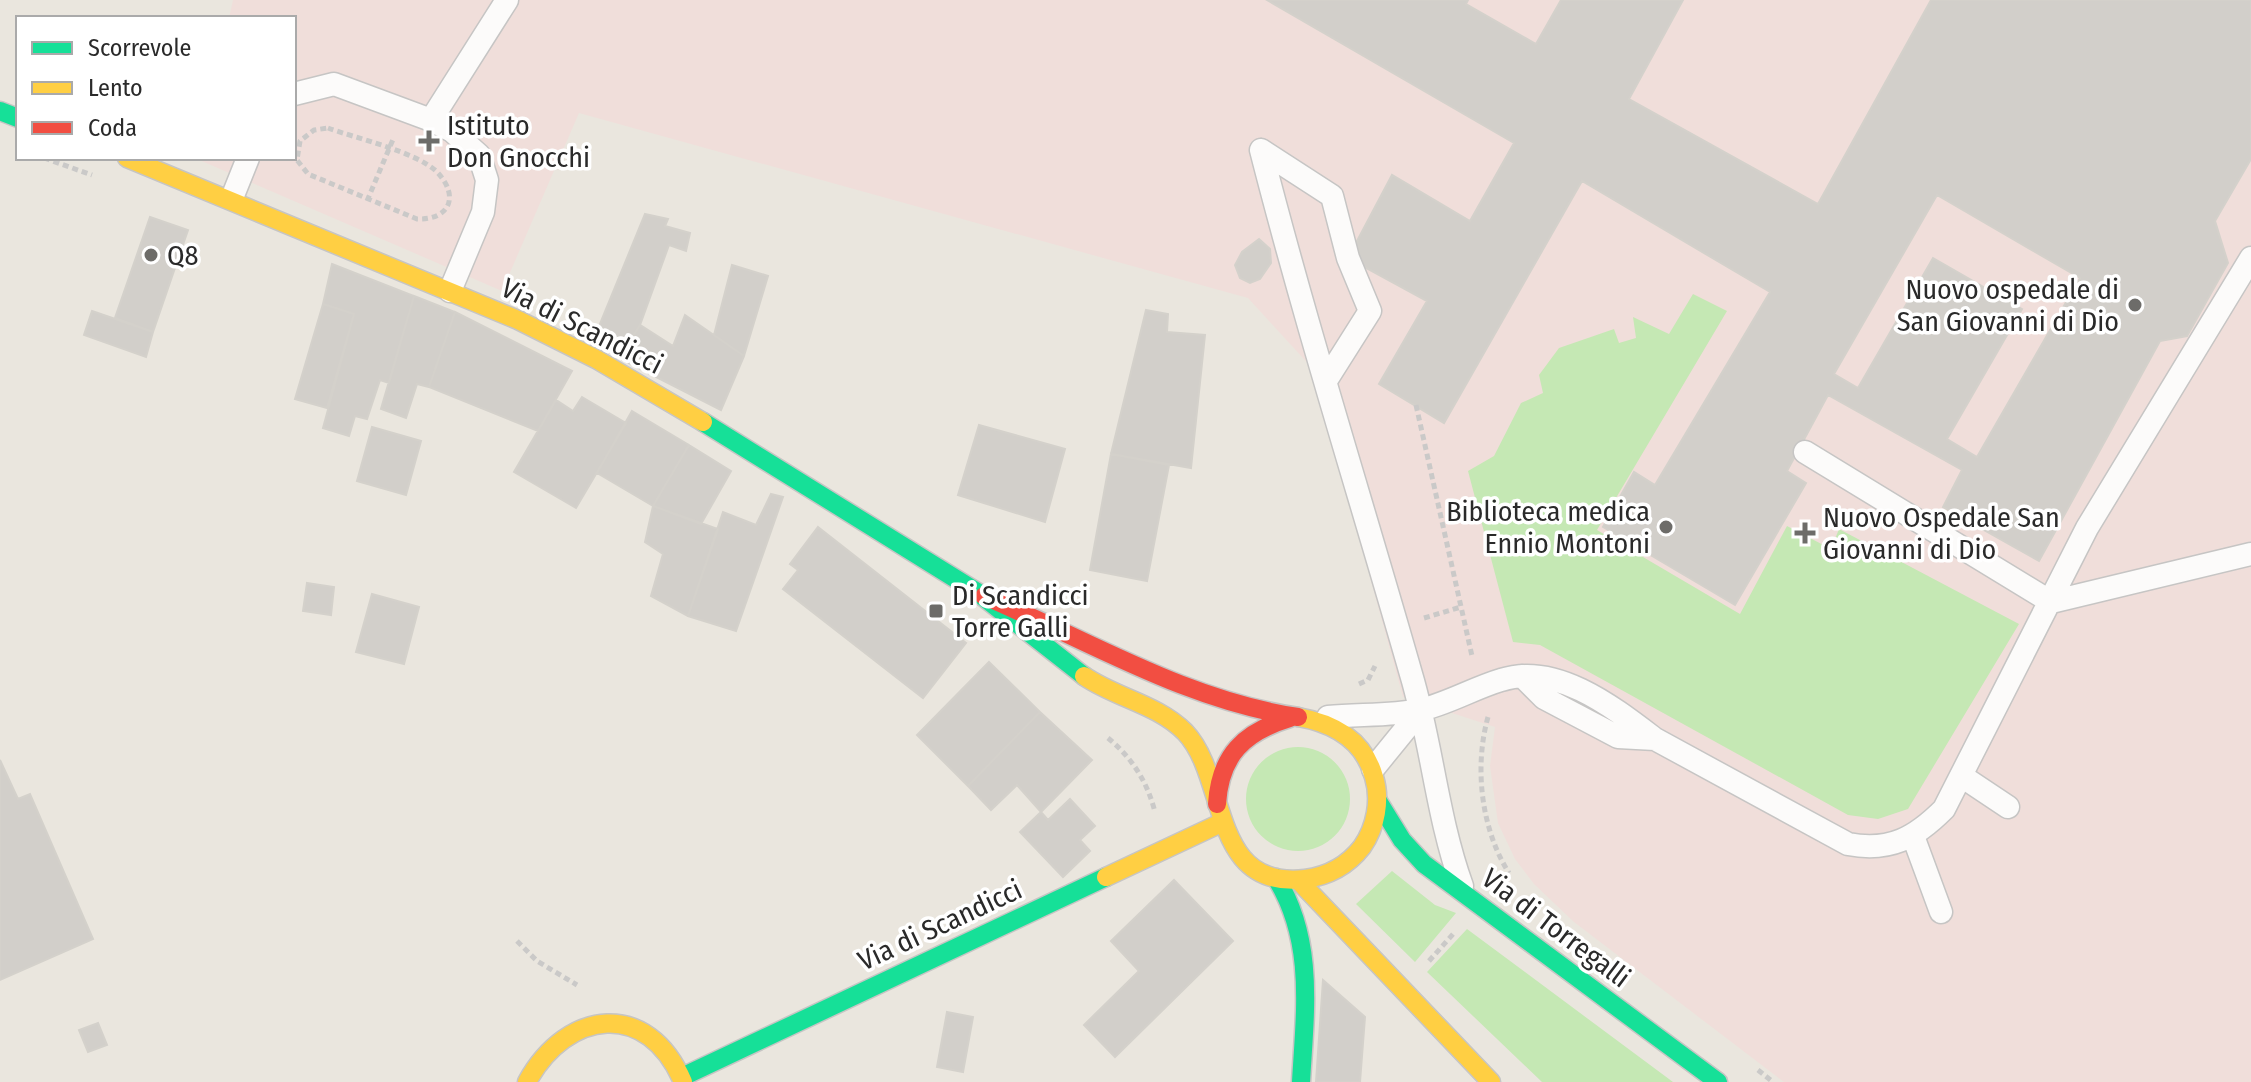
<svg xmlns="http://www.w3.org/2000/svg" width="2251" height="1082" font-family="'Fira Sans Condensed',sans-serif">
  <rect width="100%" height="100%" fill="#eae6de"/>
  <path fill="#f0deda" d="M233,0H2251V1082H1784L1574,922L1534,884L1515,859L1498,823L1490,766L1495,727L1403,697L1313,369L1248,298L579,113L502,291L197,159L294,158V18H229Z"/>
  <path fill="#c5e8b4" d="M1693,294L1727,311L1597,530L1740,614L1787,526L1831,549L1839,529L2019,624L1908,809L1878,819L1848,815L1540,645L1513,642L1468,471L1494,456L1521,403L1543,393L1539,375L1559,348L1614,329L1619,343L1636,338L1633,317L1669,334Z
    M1246 799a52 52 0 1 1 104 0a52 52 0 1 1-104 0Z
    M1392,871L1435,905L1456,913L1415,962L1356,904Z
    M1467,929L1673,1082H1542L1427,972Z"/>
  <path fill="#d2cfca" stroke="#d4d1cb" stroke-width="2" fill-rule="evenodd" d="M1267,0H1468L1466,4L1536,44L1561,0H1683L1629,99L1818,204L1931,0H2251V159L2215,221L2228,263L2187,336L2160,341L2039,561L1943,507L1962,470L1828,395L1787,471L1806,483L1735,605L1603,527L1634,472L1655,485L1770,292L1582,181L1444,423L1379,384L1427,301L1348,258L1392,175L1470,221L1514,143ZM1937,195L2080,278L1977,457L1947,439L2022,309L1933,258L1858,388L1834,374Z
    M645,214L668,219L665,226L690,233L686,251L669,245L640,325L619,358L595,336Z
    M150,217L188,230L153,332L115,318Z
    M1259,239L1270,249L1271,263L1260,279L1250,283L1240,278L1235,265L1242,252Z
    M332,264L414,296L389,383L380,380L367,419L355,416L349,436L323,428L354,314L323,304Z
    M732,265L768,276L744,356L714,335Z
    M414,296L455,312L429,387L417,384L406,418L381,409Z
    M323,304L354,314L327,408L295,399Z
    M1146,310L1168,314L1167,332L1205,335L1191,468L1111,454Z
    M92,311L153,332L146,357L84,335Z
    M455,312L572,371L538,431L429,387Z
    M685,315L744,356L721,410L619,358L640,325L673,346Z
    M582,397L626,423L576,508L514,472L556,400L573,411Z
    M632,411L689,445L653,506L597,473Z
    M979,425L1065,449L1045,522L958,495Z
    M372,427L421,441L406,495L357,481Z
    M689,445L731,471L701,524L653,506Z
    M1111,454L1169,465L1147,581L1090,570Z
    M771,494L783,497L736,631L688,616L723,512L756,525Z
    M653,506L718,529L688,616L651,596L663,554L645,542Z
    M818,527L966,643L923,698L783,589L798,570L790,564Z
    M307,583L334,587L331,615L303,611Z
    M372,594L419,607L404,664L356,652Z
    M989,662L1040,712L968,786L917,735Z
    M1040,712L1092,760L1041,812L1017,785L991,810L968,786Z
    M0,760L18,799L30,794L93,939L0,980Z
    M1070,799L1095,826L1080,840L1090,851L1063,877L1020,832L1041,812L1048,820Z
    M1174,880L1233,941L1115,1057L1084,1025L1139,971L1111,941Z
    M1323,980L1365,1017L1360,1082H1316Z
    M947,1012L973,1017L963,1072L937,1067Z
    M98,1023L107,1045L88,1052L79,1030Z"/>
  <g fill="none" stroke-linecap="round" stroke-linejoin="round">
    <g stroke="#c6c5c4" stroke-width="25">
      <path id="lane" d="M294,94L334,84L431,120L452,131L479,155L487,180L483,212L450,291
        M431,120L507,0
        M1261,150C1306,326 1361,499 1411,674C1432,744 1437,817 1462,886
        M1261,150L1332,196L1348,258L1370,311L1327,379
        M232,198L248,158
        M1805,452L2051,602L2251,554
        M1522,676L1544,698L1618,737L1655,739
        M1328,717C1358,714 1391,716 1420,710C1447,704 1474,688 1501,680C1556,662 1613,707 1655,739L1848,844C1890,852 1915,838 1944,809L2087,528L2251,258
        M1373,769L1421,710
        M1963,777L2008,807
        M1913,836L1941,912"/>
    </g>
    <g stroke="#c6c5c4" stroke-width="21">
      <path id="fast" d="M0,111L18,118
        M703,422L977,592L1084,676
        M1378,801L1402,840L1424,864L1718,1082
        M1276,878C1315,941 1305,1011 1301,1082
        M682,1077L1106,877"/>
    </g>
    <g stroke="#c6c5c4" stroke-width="21">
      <path id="slow" d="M127,158L518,320L596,359L703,422
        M1084,676C1116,698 1157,704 1185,732C1229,778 1209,890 1305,879C1328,876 1348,865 1362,847C1376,827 1381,800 1374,777C1364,740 1333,723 1298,717
        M1106,877L1221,823
        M1298,880L1491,1082
        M527,1082C567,1009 648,999 683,1082"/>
    </g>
    <g stroke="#c6c5c4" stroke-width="21">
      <path id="jam" d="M984,596C1088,640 1185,700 1298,717
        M1217,804C1220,755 1244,732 1290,718"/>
    </g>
    <path stroke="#cac9c8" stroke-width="5" stroke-dasharray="6 4" stroke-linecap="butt" d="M328,128C355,138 417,152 437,172C460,196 450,220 417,219L308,174L297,160L300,141L314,130Z
      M44,158L92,175
      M367,201L394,137
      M1416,405L1472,656
      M1424,618L1461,607
      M1359,684L1368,680L1375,666
      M1488,717C1474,767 1481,829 1509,873
      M1108,738C1132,758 1147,781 1155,812
      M517,941L537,961L577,985
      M1429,961L1454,933
      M1758,1070L1773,1082"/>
    <use href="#lane" stroke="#fcfbfa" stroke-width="22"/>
    <use href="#fast" stroke="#16e098" stroke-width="18"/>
    <use href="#slow" stroke="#ffcf43" stroke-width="18"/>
    <use href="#jam" stroke="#f24e42" stroke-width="18"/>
  </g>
  <g fill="#6d6c69" stroke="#fff" stroke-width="3">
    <path d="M425 129h8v8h8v8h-8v8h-8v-8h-8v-8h8z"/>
    <circle cx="151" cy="255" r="8"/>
    <circle cx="2135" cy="305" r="8"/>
    <circle cx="1666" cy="527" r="8"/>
    <path d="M1801 521h8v8h8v8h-8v8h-8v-8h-8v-8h8z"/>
    <rect x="928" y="603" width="16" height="16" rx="4"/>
  </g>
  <g text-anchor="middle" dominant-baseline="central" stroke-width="7" stroke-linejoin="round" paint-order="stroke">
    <g font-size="28" fill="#2a2a2a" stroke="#fff" text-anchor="start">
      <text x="447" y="125">Istituto<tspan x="447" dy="32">Don Gnocchi</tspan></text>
      <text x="167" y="255">Q8</text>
      <text x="2119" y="289" text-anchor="end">Nuovo ospedale di<tspan x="2119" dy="32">San Giovanni di Dio</tspan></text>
      <text x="1650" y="511" text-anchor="end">Biblioteca medica<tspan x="1650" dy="32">Ennio Montoni</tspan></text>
      <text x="1823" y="517">Nuovo Ospedale San<tspan x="1823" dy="32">Giovanni di Dio</tspan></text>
      <text x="952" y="595">Di Scandicci<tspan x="952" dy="32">Torre Galli</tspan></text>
    </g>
    <g font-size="28" fill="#2a2a2a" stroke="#fff">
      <text transform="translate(582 326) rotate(27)">Via di Scandicci</text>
      <text transform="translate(940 925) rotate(-25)">Via di Scandicci</text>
      <text transform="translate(1556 928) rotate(37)">Via di Torregalli</text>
    </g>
  </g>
  <rect x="16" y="16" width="280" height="144" fill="#ffffff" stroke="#aaaaaa" stroke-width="2"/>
  <rect x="32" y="42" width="40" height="12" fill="#16e098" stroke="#aaaaaa" stroke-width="2"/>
  <text x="88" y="56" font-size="24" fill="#2a2a2a">Scorrevole</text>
  <rect x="32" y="82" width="40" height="12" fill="#ffcf43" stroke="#aaaaaa" stroke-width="2"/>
  <text x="88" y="96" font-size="24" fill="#2a2a2a">Lento</text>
  <rect x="32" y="122" width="40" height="12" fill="#f24e42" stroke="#aaaaaa" stroke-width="2"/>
  <text x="88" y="136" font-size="24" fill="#2a2a2a">Coda</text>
</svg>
